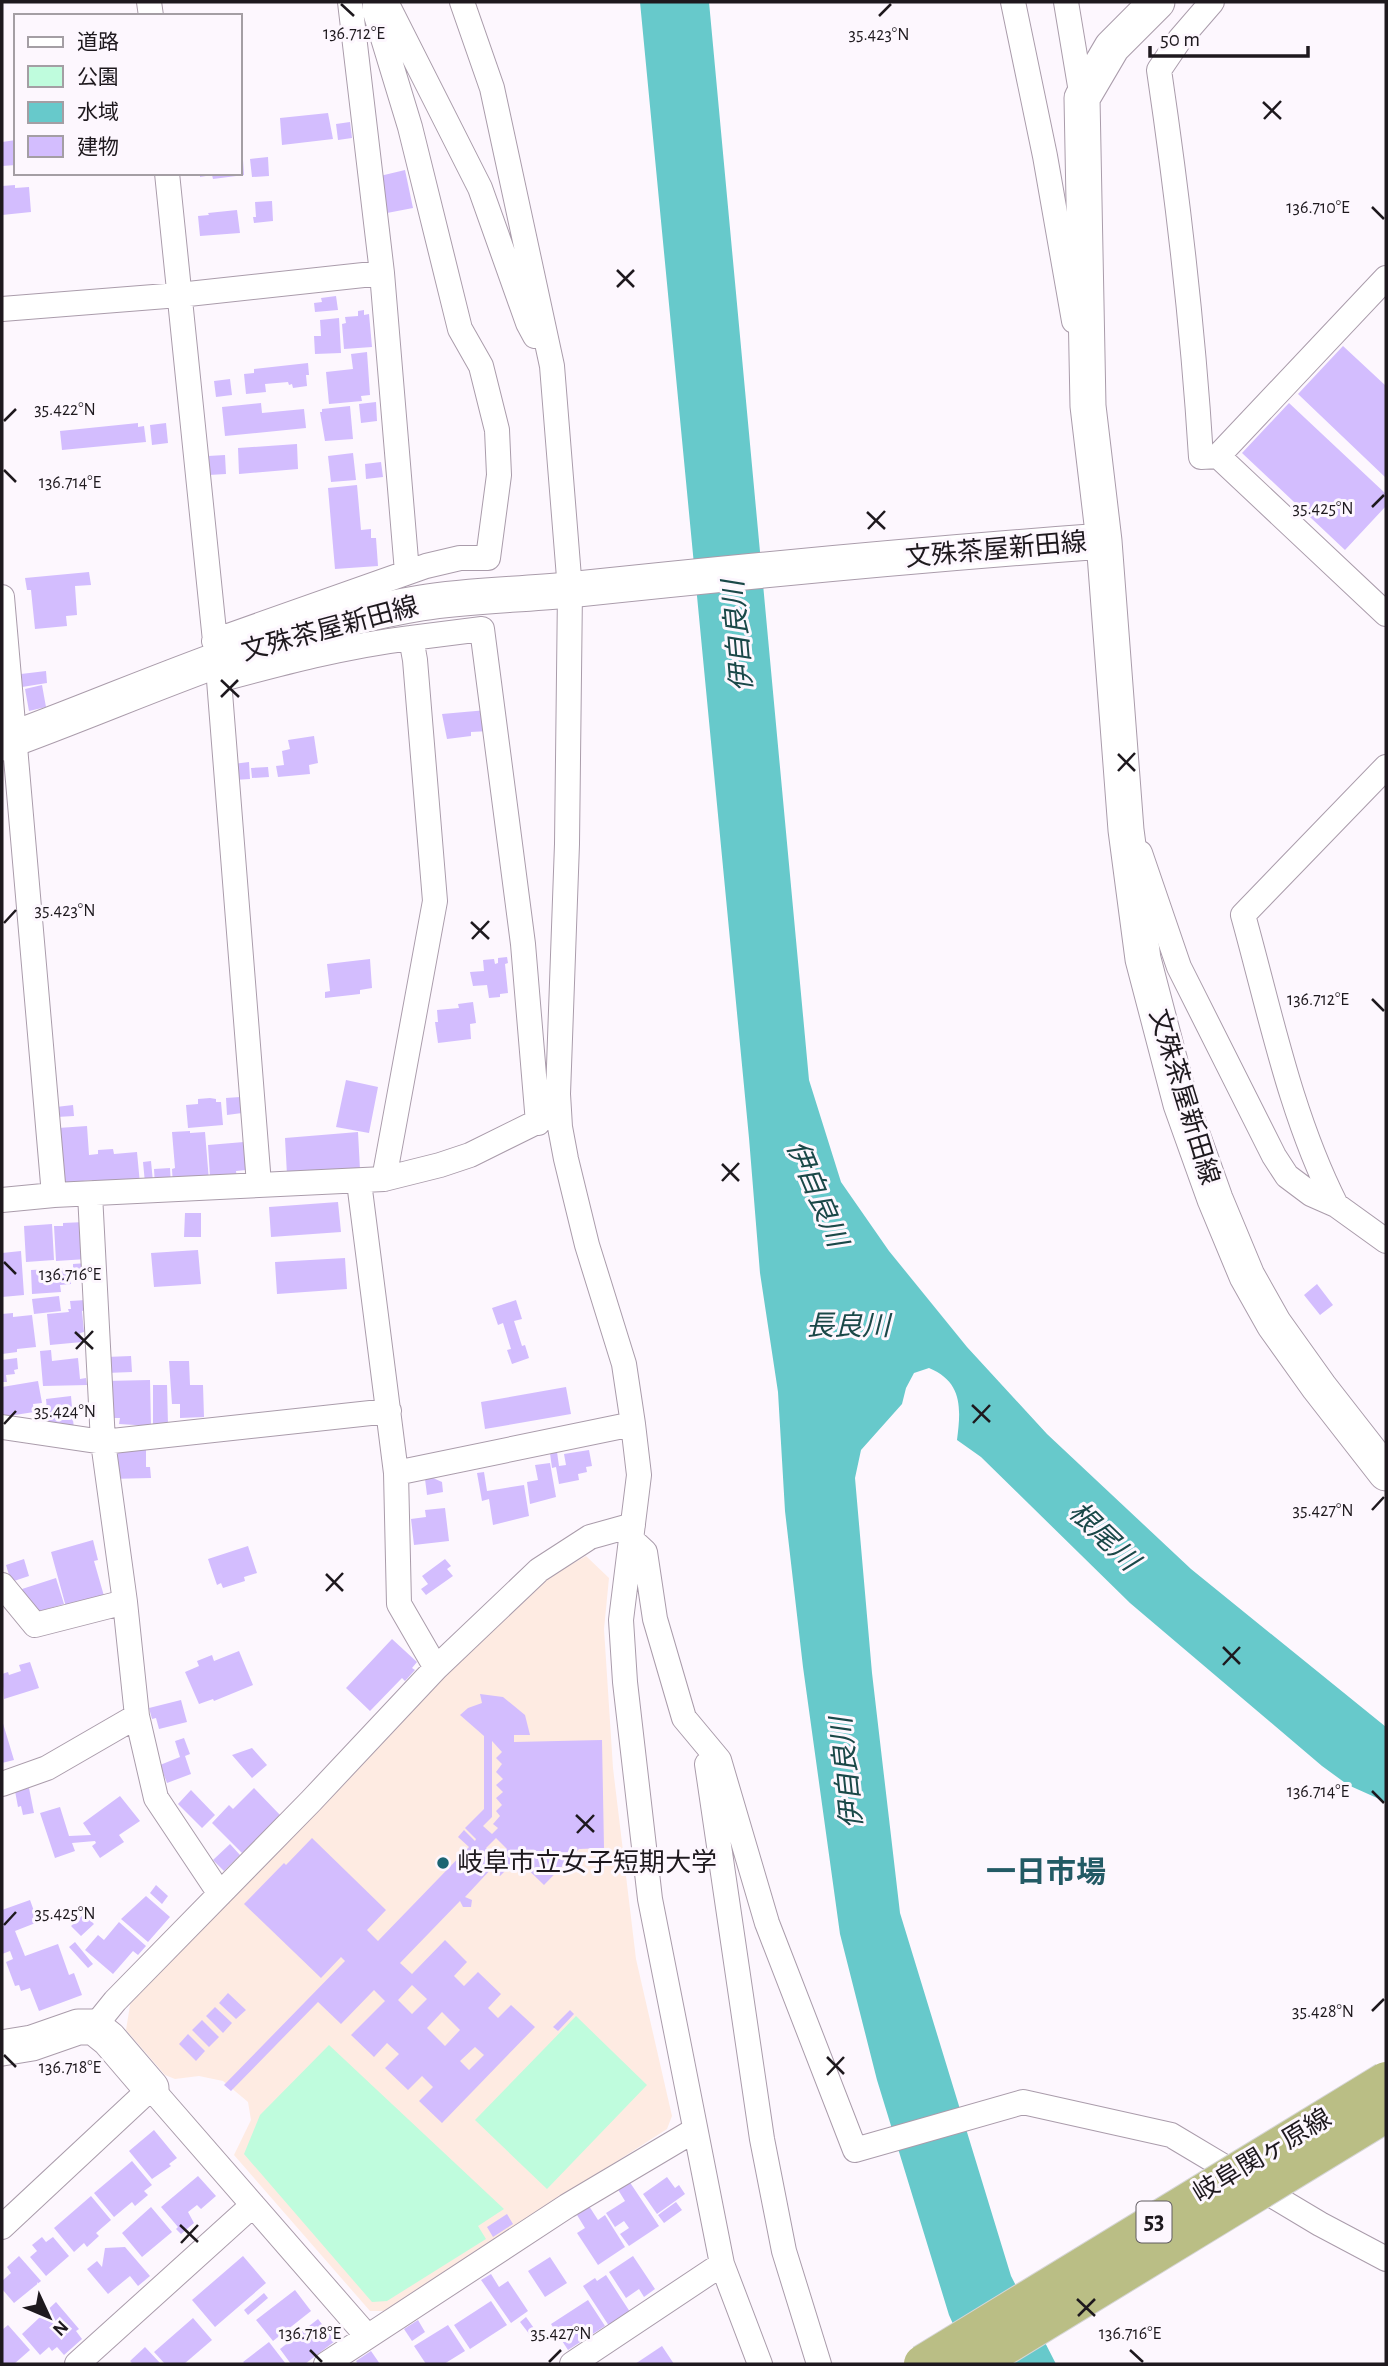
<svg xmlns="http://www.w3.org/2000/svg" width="1388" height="2366" font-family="'Alegreya Sans','Noto Sans JP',sans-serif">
  <rect width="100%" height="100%" fill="#fdf7fe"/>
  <path fill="#feebe2" d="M586,1556L609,1578L604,1629L613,1768L636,1959L672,2116L667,2129L384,2311H370L234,2155L251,2120L248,2102L223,2081L199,2076L175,2079L165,2075L126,2030L131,1999L507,1610L546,1579Z"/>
  <path fill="#bffcdd" d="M576,2016L647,2085L547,2189L475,2120Z
    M329,2045L504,2209L478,2226L486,2239L387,2301L372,2302L244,2154L260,2115Z"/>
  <path fill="#67c9cb" d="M640,2H709L809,1080L841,1182L889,1251L967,1347L1047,1434L1191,1569L1386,1727V1802L1348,1785L1322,1766L1130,1603L981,1457L957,1440C961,1409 963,1382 929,1368L914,1373L906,1388L902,1404L861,1450L855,1478L872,1673L900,1913L1011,2276L1056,2364H971L949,2315L877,2080L840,1934L803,1667L785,1511L778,1392L760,1273L749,1138Z"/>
  <path fill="#d3bdfe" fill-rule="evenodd" d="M328,113L333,139L282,145L280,118Z
    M350,122L352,138L338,140L336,124Z
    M16,140V165L2,166V142Z
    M268,157L269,176L252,177L250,159Z
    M243,160L244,175L213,179L212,175L200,177V173H240V161Z
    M405,170L413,208L387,213L380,176Z
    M15,185V188L29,187L31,212L2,215V186Z
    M272,201L273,221L254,223L253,217H256L255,202Z
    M237,210L240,233L200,236L198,216L209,215L208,213Z
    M336,296L338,310L315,312L314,303L322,302L321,298Z
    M364,310V315L369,314L372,347L344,349L342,324L346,323L345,317L358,316V311Z
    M339,318L341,353L315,354L314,336H321L320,320Z
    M1343,346L1386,386V478L1298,394Z
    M367,352L370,395L361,396L362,401L329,404L326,372L353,369L351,354Z
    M308,363L309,375H306L307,386L293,388L292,384L289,385L288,382L265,384L266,392L246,394L244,374L254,373V369Z
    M230,379L232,395L216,397L214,381Z
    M376,402L377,421L361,423L359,404Z
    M261,403L262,413L304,409L306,428L225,436L222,407Z
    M1289,403L1386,494V506L1345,550L1242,453Z
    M350,406L353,439L325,441L320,412H322V409Z
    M138,423V427L144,426L146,442L62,450L60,431Z
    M166,423L168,443L152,445L150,425Z
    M297,444L298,469L239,474L238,448Z
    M353,453L356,480L331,482L328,456Z
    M225,455L226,474L209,475L208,456Z
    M381,462L383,477L366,479L365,464Z
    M357,485L361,530L371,529V538H376L378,566L335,569L328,488Z
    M89,572L91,585L75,586L77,615L66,616L67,626L35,629L31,590H27L25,578Z
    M46,671L47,683L22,687L21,674Z
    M42,685L46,707L29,711L25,689Z
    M487,710L489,731L471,732V736L447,739L442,714Z
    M314,736L318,763L309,765L310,774L278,777L276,766L284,765L282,751L290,749L288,740Z
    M249,762L250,779L234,780L233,764Z
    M268,767L269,777L252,778L251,768Z
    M507,957L508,963L505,964L508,993L500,994V997L489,998L487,985L473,986L470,972L484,971L483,960L494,959L495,964L498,963V958Z
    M370,959L372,988L360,990V994L325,998V992L330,991L327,964Z
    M473,1002L476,1023L470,1024L471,1039L438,1043L435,1022H438L437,1010L459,1008L458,1004Z
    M346,1080L378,1087L369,1133L336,1127Z
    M240,1097L242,1113L227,1115L226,1098Z
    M210,1098L216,1099V1102H221L223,1125L188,1128L186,1105L198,1104V1099Z
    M73,1105L74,1116L57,1117L56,1107Z
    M87,1126L89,1155L98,1154V1150L113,1149L114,1154L137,1152L140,1184L92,1188V1180L63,1183L58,1128Z
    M190,1131V1133L205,1132L209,1181L173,1185L172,1169L175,1168L172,1132Z
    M358,1132L360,1170L287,1175L285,1138Z
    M244,1142L246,1170L236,1171L237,1179L210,1177L208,1145Z
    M151,1161L153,1182L145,1183L143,1162Z
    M170,1168L171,1185L155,1186L154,1169Z
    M338,1202L341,1232L271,1237L269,1207Z
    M185,1213H201V1237H184Z
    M85,1222L87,1259L56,1261L54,1226H63V1223Z
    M52,1224L54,1260L26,1262L24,1226Z
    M198,1250L201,1284L154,1287L151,1253Z
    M21,1251L24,1295L2,1297V1253Z
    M345,1258L347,1289L277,1294L275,1262Z
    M87,1263L88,1279L73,1280V1264Z
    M70,1268L71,1284L60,1285L61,1292L32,1294L31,1270Z
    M1317,1284L1333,1305L1320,1315L1304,1295Z
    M59,1296L61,1311L34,1314L32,1299Z
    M86,1300V1310L82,1311L84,1332L80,1333L82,1342L50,1345L47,1314L69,1312L68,1309H71L70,1301Z
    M516,1300L522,1319L514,1321L522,1346L525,1345L529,1358L512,1364L507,1350L511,1349L503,1323L498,1325L492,1308Z
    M13,1313V1317L32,1315L36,1347L17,1349V1352L2,1354V1314Z
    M51,1350L52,1361L78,1358L80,1379L86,1378L87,1385L43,1386L40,1351Z
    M131,1356L132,1372L106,1373V1357Z
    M17,1358L18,1369L14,1370L15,1374L6,1375L7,1382H2V1360Z
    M169,1361H189L190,1385H203L204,1417L180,1418V1404H172Z
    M150,1380L151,1426L119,1424L120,1418H106L105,1381Z
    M38,1381L42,1403L33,1404L34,1412L2,1417V1387Z
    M153,1385H167L168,1425H153Z
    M566,1387L571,1414L485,1429L481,1402Z
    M71,1396L74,1430L49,1432L46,1399Z
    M146,1449V1467H150L151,1478L109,1479V1458H118L117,1450Z
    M589,1450L592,1466L586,1467L587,1472L578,1474L579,1480L559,1484L556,1467L552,1468L550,1453L557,1452L559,1466L566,1465L564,1454Z
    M550,1463L556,1497L530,1504L527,1482L538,1480L535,1465Z
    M484,1472L487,1491L524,1485L529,1516L493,1525L489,1499L482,1501L477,1473Z
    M433,1478L442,1482L443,1492L427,1495L425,1479Z
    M445,1508L449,1541L414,1545L411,1519L426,1517L425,1510Z
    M93,1540L98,1560L94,1561L104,1596L66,1607L51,1552Z
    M248,1546L257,1573L244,1577L245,1581L223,1588L221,1583L217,1585L208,1559Z
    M24,1559L29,1576L11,1582L6,1565Z
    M445,1559L451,1566L447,1569L453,1576L426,1595L421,1589L428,1584L422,1576Z
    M56,1578L64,1604L27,1615L22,1589Z
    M392,1639L417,1662L412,1668L415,1670L405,1681L402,1678L370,1711L346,1688Z
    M239,1651L253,1685L214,1701L213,1699L199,1704L185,1672L199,1666L197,1661L212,1655L214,1661Z
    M30,1662L39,1688L4,1699L2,1674L8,1672L9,1675L21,1671L19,1665Z
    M480,1694L503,1697L525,1715L530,1735H514V1742L602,1740L604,1848L579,1849L544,1885L517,1859L500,1876L492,1868L465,1897L472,1900L471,1907H463L460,1901L400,1963L412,1974L445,1940L467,1962L454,1976L464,1986L478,1972L501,1994L488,2008L498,2018L511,2005L535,2027L442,2123L419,2101L433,2087L422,2076L408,2090L385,2068L399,2054L387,2043L374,2057L351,2035L385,2001L374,1990L341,2024L318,2002L231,2091L224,2085L345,1961L341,1957L321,1978L244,1904L284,1863L286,1865L312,1838L386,1910L367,1930L378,1941L469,1847L458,1837L464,1830L475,1841L476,1839L465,1828L484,1809V1736L460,1715L468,1708L482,1703ZM492,1741L502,1752L496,1758L502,1764L496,1772L503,1779L496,1785L503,1792L496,1798L502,1805L496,1811L500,1816L493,1824L498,1828L492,1834L483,1826L492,1817ZM496,1838L507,1849L497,1859L486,1848ZM412,1985L427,1999L412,2014L398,2000ZM442,2012L460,2030L445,2046L427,2028ZM475,2047L484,2055L469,2070L460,2061Z
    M181,1700L187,1722L159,1729L156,1718L152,1719L149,1708Z
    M2,1720L14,1760L2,1763Z
    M184,1738L190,1754L185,1756L191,1774L167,1783L160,1765L180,1757L175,1741Z
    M252,1748L267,1765L252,1778L232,1755Z
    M29,1788L34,1813L23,1815L21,1806L18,1807L15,1791Z
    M254,1788L280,1815L242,1853L212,1823L229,1805L233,1809Z
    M191,1790L215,1815L202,1828L178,1804Z
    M120,1796L140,1821L119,1835L124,1842L100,1858L92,1846L96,1843L95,1841L72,1843L75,1851L55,1858L40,1813L60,1807L69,1836L91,1835L83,1823Z
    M230,1844L240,1855L224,1871L213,1860Z
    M156,1885L168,1896L162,1904L150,1893Z
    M146,1896L170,1917L148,1942L121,1919Z
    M30,1900L38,1922L15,1931L25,1956L58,1944L69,1975L74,1973L82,1995L39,2011L30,1988L21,1991L19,1985L15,1986L6,1962L13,1959L10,1951L2,1954V1910Z
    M84,1914L94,1924L81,1936L71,1926Z
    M119,1922L146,1946L138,1955L133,1951L113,1974L85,1950L98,1935L104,1940Z
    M75,1942L93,1964L88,1968L69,1947Z
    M228,1993L246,2010L236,2019L219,2003Z
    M215,2007L232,2023L223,2033L206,2016Z
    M570,2010L574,2014L558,2031L553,2027Z
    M202,2020L219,2037L209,2047L192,2030Z
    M188,2034L205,2051L196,2061L179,2044Z
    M154,2130L177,2158L169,2164L171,2166L152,2179L129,2151Z
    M132,2161L152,2185L144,2191L148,2195L135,2206L132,2202L114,2217L94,2193Z
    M198,2176L216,2196L201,2209L197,2205L188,2212L194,2223L181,2234L176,2229L178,2227L161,2207Z
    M667,2177L675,2188L679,2185L685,2194L657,2214L643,2194Z
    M629,2181L659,2226L629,2246L620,2234L629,2228L624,2221L615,2227L606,2213L625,2201L617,2188Z
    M91,2196L111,2220L96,2233L99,2236L87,2247L84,2243L74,2252L54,2228Z
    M676,2202L682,2210L664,2223L658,2215Z
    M589,2206L598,2220L605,2215L625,2247L598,2265L577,2233L585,2228L577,2215Z
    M151,2207L172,2232L142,2257L122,2233Z
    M507,2214L513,2224L493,2237L487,2227Z
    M42,2237L46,2242L53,2237L69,2256L46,2276L30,2257L37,2251L32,2245Z
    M125,2247L150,2276L138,2286L130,2276L108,2294L87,2269L97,2261L102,2267L105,2248Z
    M19,2256L41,2281L14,2303L2,2289V2281L11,2273L7,2267Z
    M243,2256L266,2283L215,2327L192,2300Z
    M633,2256L655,2289L644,2297L639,2289L626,2298L609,2272Z
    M550,2257L567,2283L545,2297L528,2271Z
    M491,2274L499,2287L508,2281L528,2311L511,2323L481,2280Z
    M606,2275L632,2315L611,2329L583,2286L595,2278L597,2281Z
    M295,2290L311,2311L273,2341L256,2320Z
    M264,2293L268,2298L248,2315L244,2310Z
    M588,2300L605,2326L568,2350L551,2324Z
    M491,2301L507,2325L470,2349L454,2325Z
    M56,2302L79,2329L76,2331L82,2339L64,2355L57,2347L52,2351L49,2347L40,2355L22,2334Z
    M526,2317L536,2331L530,2335L520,2322Z
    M193,2318L212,2340L184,2364H165L154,2352Z
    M318,2319L335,2341L305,2364H291L280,2349Z
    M418,2320L425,2332L412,2341L404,2329Z
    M8,2325L30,2350L14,2364H2V2330Z
    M448,2325L465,2351L444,2364H426L414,2346Z
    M269,2342L286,2364H245L243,2362Z
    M662,2346L674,2364H635Z
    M145,2347L161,2364H133L130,2361Z
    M371,2351L380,2364H358L356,2361Z"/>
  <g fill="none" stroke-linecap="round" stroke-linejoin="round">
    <g stroke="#aa9cab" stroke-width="26">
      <path id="street" d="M149,2L151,16
        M350,2L382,273L407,572
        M386,2L480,188L528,323L535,336
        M1013,2L1045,156L1074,321
        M1066,2L1082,98
        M1212,2L1180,39L1159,70C1178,199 1193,327 1201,457L1218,456L1386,278
        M167,173L219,680L259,1184
        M2,309L179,295L382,273
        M1218,456L1386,614
        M2,597L54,1195
        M411,638L482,629L523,944L538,1123
        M214,641L426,566L460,558H488L499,475L497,430L481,366L460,329L410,127L375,12V2
        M219,680C282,663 345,646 411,638L415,660L435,901L384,1179
        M1140,853L1179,967L1274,1156L1287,1176L1311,1194L1336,1205L1386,1241
        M359,1182L396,1473L399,1604L436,1668
        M90,1194L103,1442L125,1602
        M2,1200L54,1195L384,1179L440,1165L470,1155L559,1111
        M1336,1205C1290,1114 1270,1012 1243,915L1386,767
        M633,1424L639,1475L621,1620L625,1682L650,1899L722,2264L760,2364
        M2,1427L103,1442L389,1411
        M396,1473L633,1424L624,1364L587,1245L566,1159L560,1127L558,1094L567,844L570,590L552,366L492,88L462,2
        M631,1539L645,1552L655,1619L684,1718L719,1760L767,1923L855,2150L1023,2102L1171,2135L1320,2224L1386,2259
        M2,1585L35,1625L125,1602L137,1716L156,1798L220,1894
        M707,1764L762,2139L784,2251L819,2364
        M2,1784L47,1768L137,1716
        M94,2027L115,2001L311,1801L436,1668L539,1570L590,1537L633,1525
        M2,2227L151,2088L367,2336
        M77,2364L253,2205
        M326,2364L567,2206L695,2130
        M572,2364L722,2264"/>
    </g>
    <g stroke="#aa9cab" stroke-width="37">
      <path id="secondary" d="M1157,2L1112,47L1082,98L1088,406L1104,541L1126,830L1143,959L1181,1104L1215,1199L1247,1276L1274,1324L1319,1387L1386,1473
        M2,743C140,693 275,627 421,603C469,595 519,595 568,590C746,571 925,554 1104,541
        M2,2048L32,2043L78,2027H94L109,2039L151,2088"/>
    </g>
    <use href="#street" stroke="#fff" stroke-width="24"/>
    <use href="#secondary" stroke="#fff" stroke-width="35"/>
    <g stroke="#d6d6d6" stroke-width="40" stroke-linecap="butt">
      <path id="primary-bridge" d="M923,2364L1386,2081
        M975,2364L1386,2113"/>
    </g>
    <use href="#primary-bridge" stroke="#babe85" stroke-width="38"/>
  </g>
  <path fill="none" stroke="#1e191e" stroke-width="2.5" d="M341,4L354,16M879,16L891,4M1263,102L1281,119M1264,119L1281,101M1372,207L1384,219M617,270L634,287M617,287L634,270M4,421L16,409M4,470L16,482M1372,507L1384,495M867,512L885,529M868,529L885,511M221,680L239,697M221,697L238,680M1118,754L1135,771M1118,771L1135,753M471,922L489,939M4,923L16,910M472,939L489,921M1372,999L1384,1011M722,1164L739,1181M722,1181L739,1163M4,1262L16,1274M75,1332L93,1349M76,1349L93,1331M972,1405L990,1422M973,1423L990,1405M4,1424L16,1411M1372,1510L1384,1497M326,1574L343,1591M326,1591L343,1573M1223,1647L1240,1664M1223,1665L1240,1647M1372,1791L1384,1803M576,1815L594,1832M577,1833L594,1815M4,1925L16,1912M1372,2011L1384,1999M4,2055L16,2067M827,2057L844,2074M827,2075L844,2057M180,2225L198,2242M181,2243L198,2225M1077,2299L1095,2316M1078,2316L1095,2299M310,2350L322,2362M1130,2350L1143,2362M549,2362L561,2350"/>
  <circle fill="#1b6472" stroke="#fdf7fe" stroke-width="2.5" cx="443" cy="1863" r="7"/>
  <g text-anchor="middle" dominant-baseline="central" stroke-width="6" stroke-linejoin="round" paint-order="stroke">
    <rect fill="#fdf7fe" stroke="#615c61" stroke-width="2" x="1136.5" y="2201.5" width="35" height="41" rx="5"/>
    <g font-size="24" font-weight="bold" fill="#1e191e">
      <text x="1154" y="2222">53</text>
    </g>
    <g font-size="26" fill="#1e191e" stroke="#fdf7fe">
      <text transform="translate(996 550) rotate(-5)">文殊茶屋新田線</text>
      <text transform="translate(330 629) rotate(-15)">文殊茶屋新田線</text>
      <text transform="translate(1184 1097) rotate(73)">文殊茶屋新田線</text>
      <text transform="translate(1262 2156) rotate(-31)">岐阜関ヶ原線</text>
    </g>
    <g font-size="26" fill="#1e191e" stroke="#fdf7fe" text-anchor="start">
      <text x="457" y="1863">岐阜市立女子短期大学</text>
    </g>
    <g font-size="28" font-style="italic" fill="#1a4848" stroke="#fdf7fe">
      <text transform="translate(739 636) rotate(-95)">伊自良川</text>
      <text transform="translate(816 1194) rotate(67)">伊自良川</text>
      <text x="848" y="1327">長良川</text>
      <text transform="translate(1103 1537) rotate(44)">根尾川</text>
      <text transform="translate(848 1773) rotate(-96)">伊自良川</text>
    </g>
    <g font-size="30" font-weight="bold" fill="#235a65" stroke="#fdf7fe">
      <text x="1046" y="1873">一日市場</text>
    </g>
  </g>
  <g font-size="18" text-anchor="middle" fill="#1e191e" stroke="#fdf7fe" stroke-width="6" stroke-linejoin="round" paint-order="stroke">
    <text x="354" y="39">136.712°E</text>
    <text x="879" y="40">35.423°N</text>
    <text x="1318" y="213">136.710°E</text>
    <text x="65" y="415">35.422°N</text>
    <text x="70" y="488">136.714°E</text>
    <text x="1323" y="514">35.425°N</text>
    <text x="65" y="916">35.423°N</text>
    <text x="1318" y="1005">136.712°E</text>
    <text x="70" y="1280">136.716°E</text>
    <text x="65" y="1417">35.424°N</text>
    <text x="1323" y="1516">35.427°N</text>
    <text x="1318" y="1797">136.714°E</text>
    <text x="65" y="1919">35.425°N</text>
    <text x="1323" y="2017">35.428°N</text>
    <text x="70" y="2073">136.718°E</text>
    <text x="561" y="2339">35.427°N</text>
    <text x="310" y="2339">136.718°E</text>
    <text x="1130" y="2339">136.716°E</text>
  </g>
  <rect width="1388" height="2366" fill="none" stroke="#1e191e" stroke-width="7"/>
  <rect x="14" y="14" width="228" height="161" fill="#fdf7fe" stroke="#a49ea4" stroke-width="2"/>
  <rect x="28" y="37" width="35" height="10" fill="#ffffff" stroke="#a49ea4" stroke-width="2"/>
  <text x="77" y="49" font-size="21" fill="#1e191e">道路</text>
  <rect x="28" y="66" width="35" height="21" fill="#bffcdd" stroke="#a49ea4" stroke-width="2"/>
  <text x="77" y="84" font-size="21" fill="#1e191e">公園</text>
  <rect x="28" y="102" width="35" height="21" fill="#67c9cb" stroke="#a49ea4" stroke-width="2"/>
  <text x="77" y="119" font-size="21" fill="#1e191e">水域</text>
  <rect x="28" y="136" width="35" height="21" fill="#d3bdfe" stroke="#a49ea4" stroke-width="2"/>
  <text x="77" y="154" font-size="21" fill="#1e191e">建物</text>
  <g transform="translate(49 2317) rotate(134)" stroke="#fdf7fe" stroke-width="5" paint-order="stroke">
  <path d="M0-5L12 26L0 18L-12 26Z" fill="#1e191e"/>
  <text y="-10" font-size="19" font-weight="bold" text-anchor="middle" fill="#1e191e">N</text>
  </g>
  <path d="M1150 46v10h158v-10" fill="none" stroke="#1e191e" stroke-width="3.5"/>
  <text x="1160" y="46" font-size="21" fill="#1e191e" stroke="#fdf7fe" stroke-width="5" paint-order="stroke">50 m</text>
</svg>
